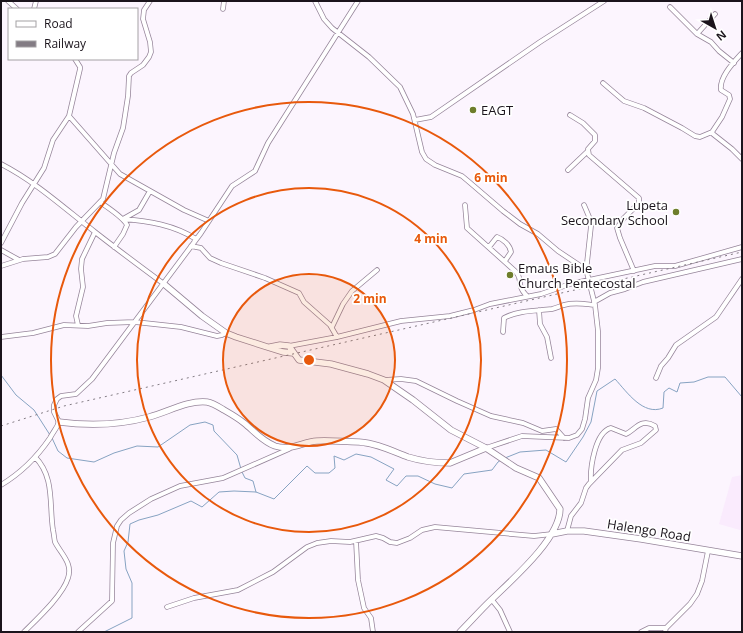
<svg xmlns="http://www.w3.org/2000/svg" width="743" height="633" font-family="'Open Sans',sans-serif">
  <rect width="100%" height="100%" fill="#fcf5fe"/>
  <path fill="#faebfd" d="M742,475V529L740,530L719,524L732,477Z"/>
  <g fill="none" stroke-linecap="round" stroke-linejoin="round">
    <path stroke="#87a3c2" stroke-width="1" d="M1,375L16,395L34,410L50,435
      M52,438L58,451L67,458L94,462L114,453L137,446L158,447L190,425L205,422L213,425L214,431L237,455L241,469
      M505,458L520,452L546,450L566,462L583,437L591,422L597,391L615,379C627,392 643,416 663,408L664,392L669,388L677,392L680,383L694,382L708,377H725L742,397
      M242,472L245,478L253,481L256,492
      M104,632L132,618V583L126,569L124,551L128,542L130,524L139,520L158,515L191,501L202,507L219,492L234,491L256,492L274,499L307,466L315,473H329L335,468L334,456L344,460L356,454L371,457L394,469L386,480L397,486L406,476H418L435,484L452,488L464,474L492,470L498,462L501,460"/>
    <g stroke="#96859a" stroke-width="5.5">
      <path id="street" d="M8,1L17,9
        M315,1L324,19L332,28L369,57L400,87L413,114L422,152L426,159L435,165L462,176L468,181L503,211L520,224L538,234L558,251L582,267L587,273L595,305L598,331V368L596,380L588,398L585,419L582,429L577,435L569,438L522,436L486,448
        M670,7L697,34L711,42L719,51L734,63
        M34,9L36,1
        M223,9L224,1
        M697,34L715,14
        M742,53C734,62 719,77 721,90L729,95L730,99L722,117L712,132L713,134L732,149L742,159
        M603,83L624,101L644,108L682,128L695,136L700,137L712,132
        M570,115L583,123L595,135V141L588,149L589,155L639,198V203L623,219L617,228L620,238L634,271
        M69,116L120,174L184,210L209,221
        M415,120L431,117L540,42L604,1
        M1,164C36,182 64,208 95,232C118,250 141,267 164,284
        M568,170L588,151
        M100,202C108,208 123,217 127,225L123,234L114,247
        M465,205L467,228L515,271C522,278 518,280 521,287C522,291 525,294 527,296
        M584,205L590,219L591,226L586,272
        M123,219C149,221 174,225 196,239
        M123,219L139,210L150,191
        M1,243L22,203L44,168L53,140L69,116L80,69V67L75,59
        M191,246L201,248L210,258L221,263L265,278L299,293L304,302L330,325L337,337
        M489,247L497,237C503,239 510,245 511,252L505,261
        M1,250L19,260
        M1,266L23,259L48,257L55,254L76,227L103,199L114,153L123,128L128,96L129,76L131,73L143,65L149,57L151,52L150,42L143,19L144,10L150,1
        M594,302L610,293L625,289L643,282L742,259
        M539,310L540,324L547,337L551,358
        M78,325L76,316L83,287L81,269L82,259L95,232
        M332,327L343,304L352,291L377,270
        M503,332L504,318C519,310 536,311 552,309C557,308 560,306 564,305C575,302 584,304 595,305
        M1,337L33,333L64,325L88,326L107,323L135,322L181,327L217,336L222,335L226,333
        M289,346L337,337L401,321L450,316L474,310L490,304L541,294L570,284L655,266H675L742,247
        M656,378L661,366L668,358L676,345L716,317L742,279
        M384,380L401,379L416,381L457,401L491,416L523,423L542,431L556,429L564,438
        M1,485C21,473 37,457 50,438C53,432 57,428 59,422L54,412V405L57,399L61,396L76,394L92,379L201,233L232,186L255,171L268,143L358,1
        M567,531L571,516L581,503L586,488L589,484L622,450L641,443L656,430L655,426C641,417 635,430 626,434L611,428C595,432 590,468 591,482
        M356,541L358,580L364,608L371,618L373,632
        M492,600L500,610L510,632
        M167,607L194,598L238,590L273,572L307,547L317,543L331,541L350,542L376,536L383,538L390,542L397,543L410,538L422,530L435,527L534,536L552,534
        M24,632C37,619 63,595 68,578C73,563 61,554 55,542C54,538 54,534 53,530C49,505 55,477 35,457
        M78,632L112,601L113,543L117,526L121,520L129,513L151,499L180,486L223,478L289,449
        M641,632L649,628H666
        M665,632L666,628L690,604L697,594L702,581L708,551"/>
    </g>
    <g stroke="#96859a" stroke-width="7">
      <path id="secondary" d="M164,284L202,316L226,333L236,337L283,352L293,353
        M270,347L280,345L289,346L299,360L331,364L368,374L384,380L413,400L451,430L486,448L516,468L539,478L560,509C560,540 507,584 486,605C477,614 469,623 460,632
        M59,422C89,426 120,425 149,417C168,412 188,400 207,402C213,403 219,407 224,410C231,414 238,418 244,423C254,431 262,441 275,446C291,451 302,442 317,441C330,440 345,442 359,442C376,443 392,451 408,457C421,461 436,463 450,463L486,448
        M552,534L567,531H584L641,539L742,556"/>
    </g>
    <use href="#street" stroke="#fff" stroke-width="4"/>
    <use href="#secondary" stroke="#fff" stroke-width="5.5"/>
    <path stroke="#837c84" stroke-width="1" stroke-dasharray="2 4" stroke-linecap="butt" d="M1,426L64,406L742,252"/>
  </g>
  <circle cx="309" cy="360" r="86" fill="#e8590c" fill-opacity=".12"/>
  <g fill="none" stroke="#e8590c" stroke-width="2">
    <circle cx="309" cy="360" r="86"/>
    <circle cx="309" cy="360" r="172"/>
    <circle cx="309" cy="360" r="258"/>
  </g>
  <g fill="#6e7d2b" stroke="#fff" stroke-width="1.5">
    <circle cx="473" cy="110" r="4"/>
    <circle cx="676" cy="212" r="4"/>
    <circle cx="510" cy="275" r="4"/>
  </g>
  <g text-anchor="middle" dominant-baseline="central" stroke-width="3.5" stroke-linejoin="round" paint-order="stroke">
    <g font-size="13" fill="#1b141c" stroke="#fff" text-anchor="start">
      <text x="481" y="110">EAGT</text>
      <text x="668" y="205" text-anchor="end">Lupeta<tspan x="668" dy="15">Secondary School</tspan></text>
      <text x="518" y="268">Emaus Bible<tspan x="518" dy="15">Church Pentecostal</tspan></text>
    </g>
    <g font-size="13" fill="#1b141c" stroke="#fff">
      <text transform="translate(649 530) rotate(9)">Halengo Road</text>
    </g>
  </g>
  <circle cx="309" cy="360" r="6" fill="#e8590c" stroke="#fff" stroke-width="2"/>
  <g font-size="12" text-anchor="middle" font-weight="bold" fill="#e8590c" stroke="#fff" stroke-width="3.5" stroke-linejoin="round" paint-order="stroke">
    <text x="491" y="182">6 min</text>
    <text x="431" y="243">4 min</text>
    <text x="370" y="303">2 min</text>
  </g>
  <rect width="743" height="633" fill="none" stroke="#1b141c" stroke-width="4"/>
  <rect x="8" y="8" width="130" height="52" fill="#ffffff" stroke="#a4a1a4"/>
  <rect x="16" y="21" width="20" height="6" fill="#ffffff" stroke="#a4a1a4"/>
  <text x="44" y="28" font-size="12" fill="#1b141c">Road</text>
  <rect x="16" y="41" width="20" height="6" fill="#837c84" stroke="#a4a1a4"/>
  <text x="44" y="48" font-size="12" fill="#1b141c">Railway</text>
  <g transform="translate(715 28) rotate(141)" stroke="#ffffff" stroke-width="3" paint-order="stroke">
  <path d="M0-3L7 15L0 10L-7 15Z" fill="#1b141c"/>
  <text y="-6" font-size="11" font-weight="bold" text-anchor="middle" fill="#1b141c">N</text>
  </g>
</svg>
